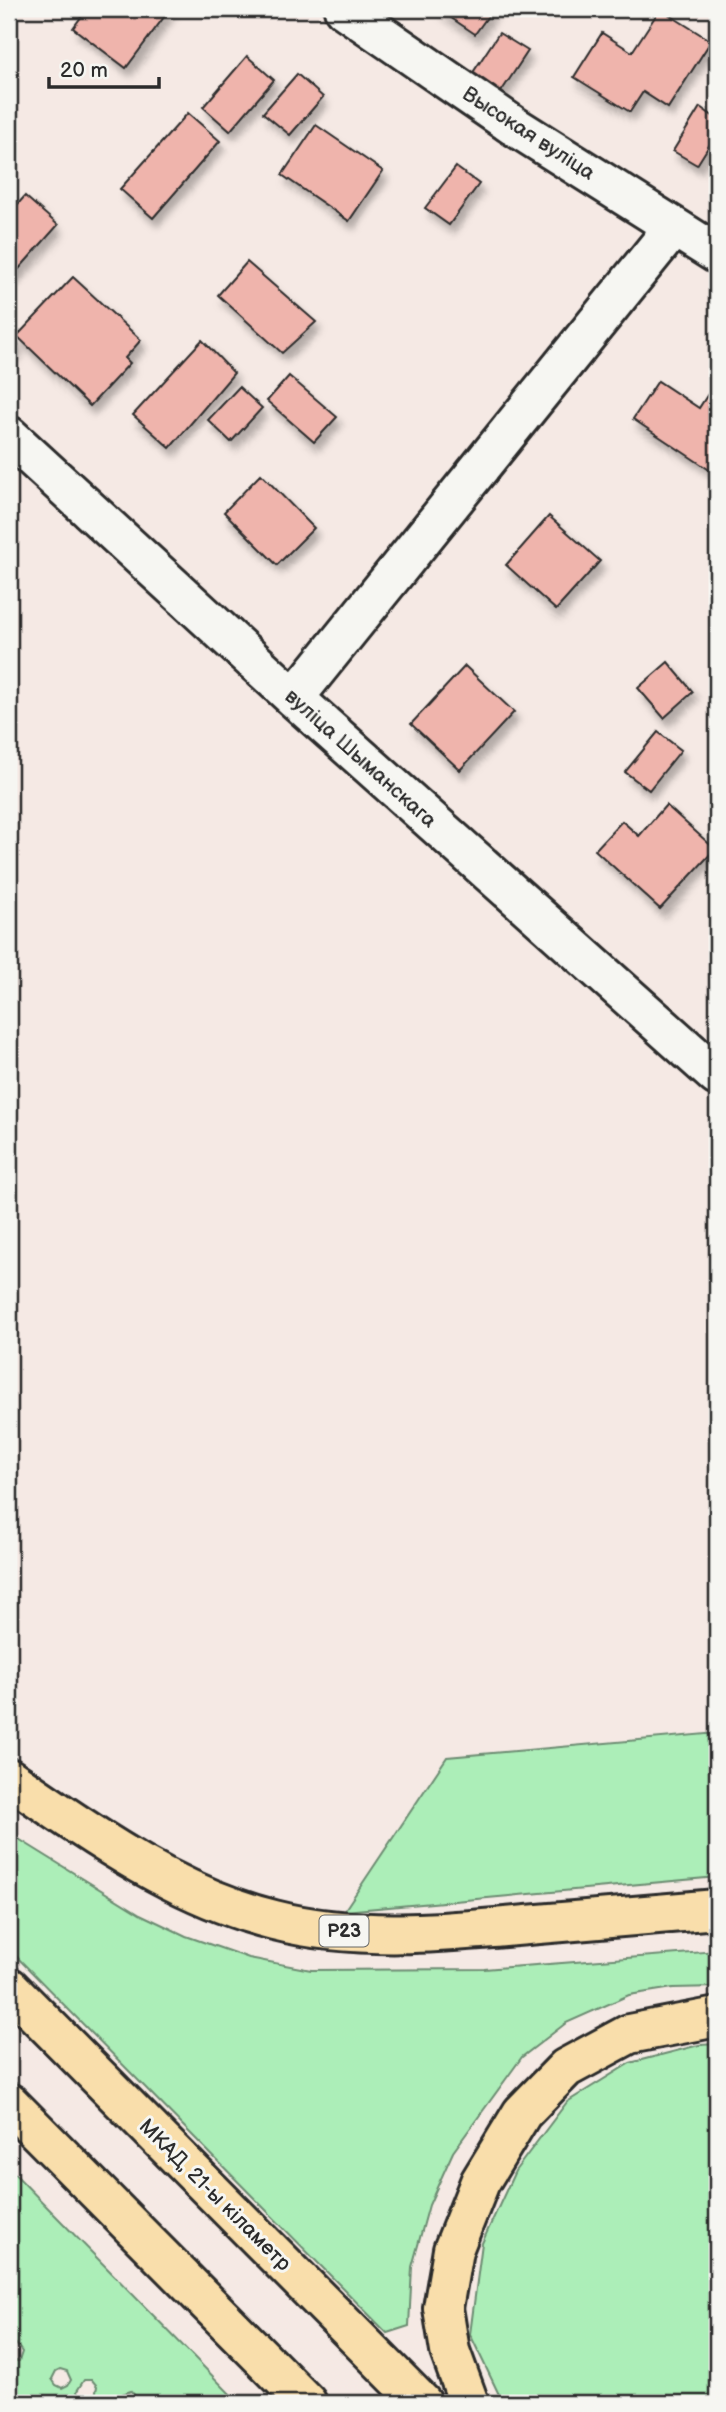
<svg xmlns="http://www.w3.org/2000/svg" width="726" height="2412" font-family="'Balsamiq Sans',sans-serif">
  <defs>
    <filter id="shadow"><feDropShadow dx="4.5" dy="8" stdDeviation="3.5" flood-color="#0004"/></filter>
  </defs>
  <rect width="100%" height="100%" fill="#f5e9e4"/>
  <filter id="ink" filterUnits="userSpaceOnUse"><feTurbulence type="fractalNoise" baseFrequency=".0143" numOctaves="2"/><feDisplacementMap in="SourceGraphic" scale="14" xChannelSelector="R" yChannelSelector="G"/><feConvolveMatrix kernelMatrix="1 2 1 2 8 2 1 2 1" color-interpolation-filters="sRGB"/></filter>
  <g filter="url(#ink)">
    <path fill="#aceeb8" stroke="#6c8c72" stroke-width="2" fill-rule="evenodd" d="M717,1733V1877L344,1911L447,1757Z
      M9,1833L140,1914L186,1936L249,1958L311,1970L484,1969L717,1951V1987L673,1988L629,1995L566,2023L522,2057L453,2152L429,2205L412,2267L409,2326L387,2333L9,1949Z
      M717,2044V2403H503L470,2334L482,2243L515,2171L567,2102L630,2063L699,2045Z
      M9,2168L239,2403H136V2397L131,2391L122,2394L120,2403H9V2356L15,2361H19L22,2352L16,2344L12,2343L9,2346ZM60,2369L67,2371L71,2380L68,2385L62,2388L56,2385L52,2379L56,2371ZM84,2380H92L97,2386L96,2392L90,2400L79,2397L77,2391Z"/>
    <path fill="#efb4ac" stroke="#2b2b2b" stroke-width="2" filter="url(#shadow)" d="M87,9H170L126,68L73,28Z
      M438,9H493L475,34Z
      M660,9L711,41L668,108L643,92L630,112L574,77L602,33L632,52Z
      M499,33L528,51L501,92L472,74Z
      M247,56L274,80L230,131L203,107Z
      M297,74L323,97L290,135L263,113Z
      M700,107L717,119V133L697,165L673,151Z
      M188,113L220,141L153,218L120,189Z
      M316,125L383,171L349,221L282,175Z
      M456,167L479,184L449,225L425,208Z
      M25,196L58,225L9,280V214Z
      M247,262L316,322L282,353L218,295Z
      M73,277L141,340L125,358L130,363L90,406L17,336Z
      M9,336L18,345L9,356Z
      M202,340L234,373L170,448L133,415Z
      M289,376L337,417L314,442L267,401Z
      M717,380V475L633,419L658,381L699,408Z
      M239,387L262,408L231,442L208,420Z
      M261,474L314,528L277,565L224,512Z
      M549,516L600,561L556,610L506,565Z
      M668,662L693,692L664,718L638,688Z
      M465,666L514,712L460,770L411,724Z
      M658,732L681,750L649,790L625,772Z
      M666,805L715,849L660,909L595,850L622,821L639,836Z"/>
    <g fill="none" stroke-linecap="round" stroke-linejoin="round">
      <g stroke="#2b2b2b" stroke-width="44">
        <path id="minor" d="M344,9L514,126L717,254
          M9,436L294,698L717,1076
          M294,698L674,227"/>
      </g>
      <g stroke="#2b2b2b" stroke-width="44">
        <path id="highway" d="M9,1778C90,1834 177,1896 274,1920C356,1941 443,1933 527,1925C590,1920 654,1914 717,1909
          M9,1987L422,2403
          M9,2103L307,2403
          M469,2403L450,2351L443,2308L453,2250L480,2182L522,2113L566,2068L629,2034L717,2017"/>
      </g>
      <use href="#minor" stroke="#f6f6f2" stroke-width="38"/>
      <use href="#highway" stroke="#f9deab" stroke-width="38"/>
    </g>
  </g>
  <g text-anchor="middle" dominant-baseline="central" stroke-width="6" stroke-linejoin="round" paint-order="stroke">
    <rect fill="#f6f6f2" stroke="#686867" stroke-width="2" x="319.5" y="1915.5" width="49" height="31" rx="5"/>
    <g font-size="19" font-weight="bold" fill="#2b2b2b">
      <text x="344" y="1931">Р23</text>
    </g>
    <g font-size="21" fill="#2b2b2b" stroke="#f6f6f2">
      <text transform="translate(529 133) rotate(33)">Высокая вуліца</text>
      <text transform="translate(361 758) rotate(42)">вуліца Шыманскага</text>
      <text transform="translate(215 2195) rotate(45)">МКАД, 21-ы кіламетр</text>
    </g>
  </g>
  <rect width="726" height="2412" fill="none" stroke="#f6f6f2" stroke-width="35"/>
  <rect x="18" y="18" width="691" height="2377" fill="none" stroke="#2b2b2b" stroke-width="2.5" filter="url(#ink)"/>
  <path d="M49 77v10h110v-10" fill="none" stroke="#2b2b2b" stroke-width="3.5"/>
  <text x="60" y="77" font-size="21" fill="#2b2b2b" stroke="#f6f6f2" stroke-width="5" paint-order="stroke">20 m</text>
</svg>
